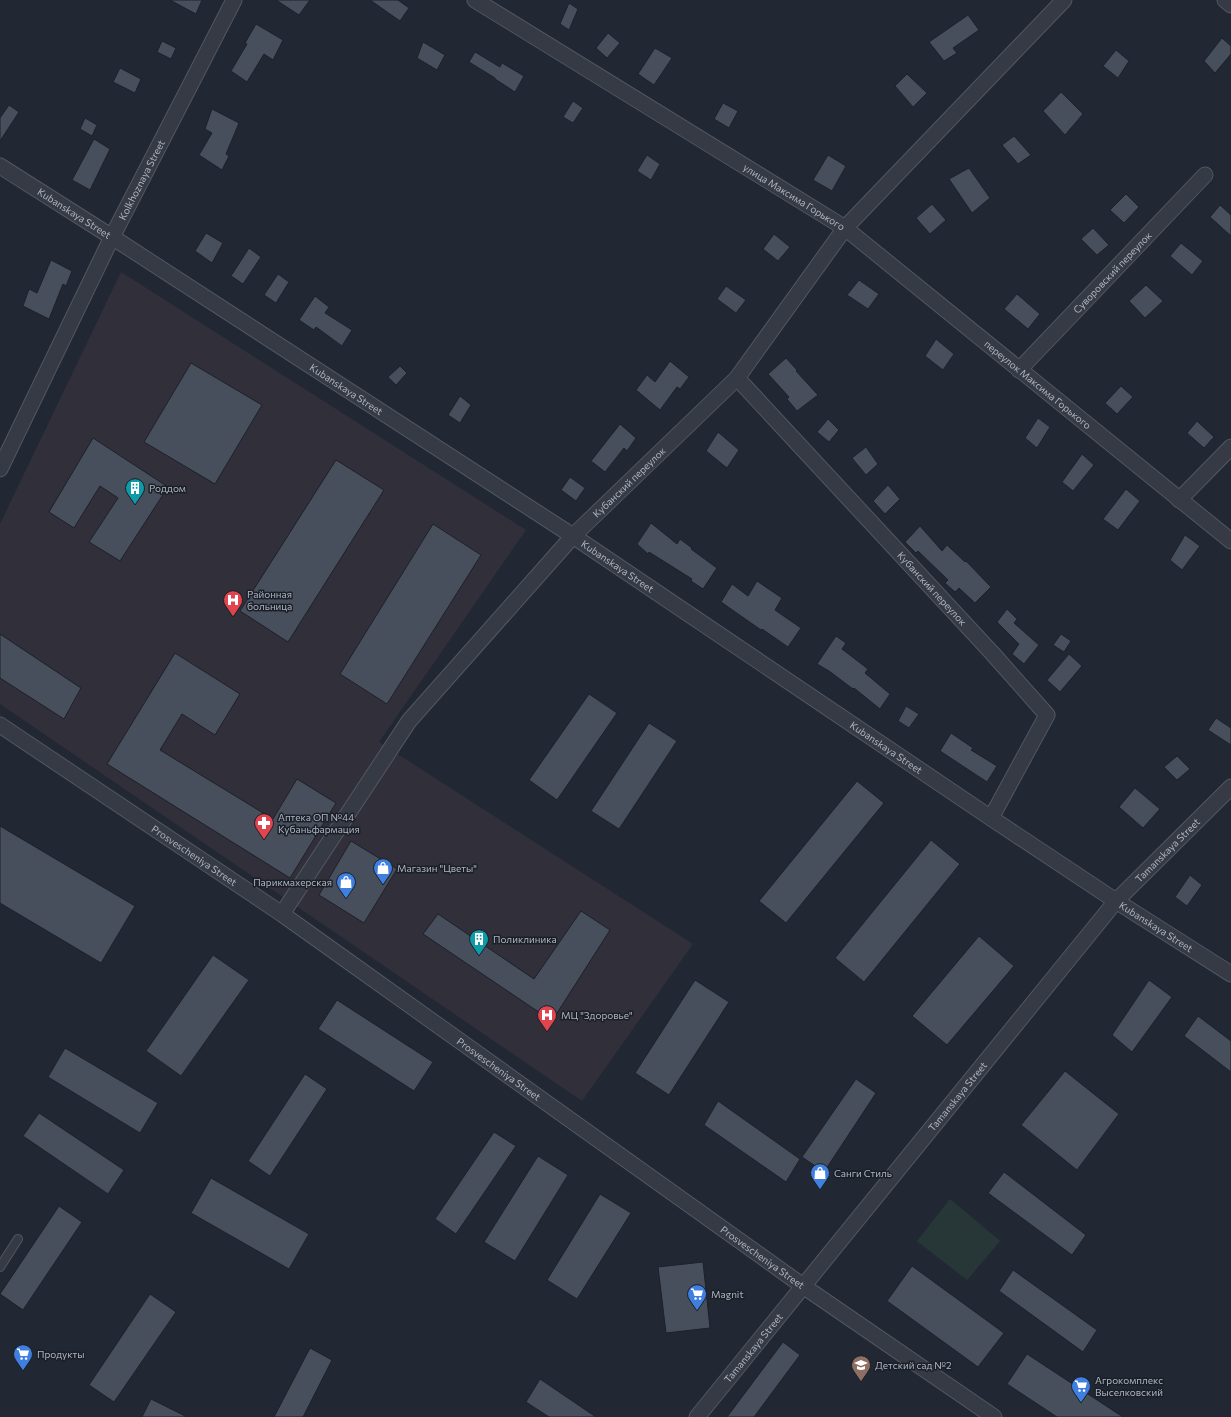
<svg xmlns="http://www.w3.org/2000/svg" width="1231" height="1417" font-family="Commissioner,sans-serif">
  <rect width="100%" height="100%" fill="#222833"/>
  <path fill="#312f39" d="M121,272L526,530L379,742L693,944L582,1101L0,704V524Z"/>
  <path fill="#273738" d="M950,1199L1000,1241L967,1280L917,1241Z"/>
  <path fill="#484f5c" stroke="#1c212a" d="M170,0H202L196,14Z
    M276,0H310L299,15Z
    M370,0H398L409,8L400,21Z
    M569,3L578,9L569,30L560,24Z
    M968,15L979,30L953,48L957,53L944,61L929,42Z
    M256,24L283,40L273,60L264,54L247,82L231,71L247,44L245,43Z
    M608,33L620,43L607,58L596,48Z
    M1222,38L1231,46V54L1215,73L1204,61Z
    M162,41L176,48L171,59L157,52Z
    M423,42L445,55L437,70L417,58Z
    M655,48L672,58L654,85L638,74Z
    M1116,50L1129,61L1118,78L1103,66Z
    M475,52L500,67L502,63L524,76L515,92L495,79V78L469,62Z
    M120,68L141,79L135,93L113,82Z
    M907,74L927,93L913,107L895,86Z
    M1061,92L1083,114L1065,135L1043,111Z
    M573,101L583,108L573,123L563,117Z
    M723,103L738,111L729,128L714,119Z
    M9,105L19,112L0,141V118Z
    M212,109L239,123L226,154L229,156L222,170L199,155L212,133L205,129Z
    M85,118L97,125L92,136L80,129Z
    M1014,136L1031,155L1018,164L1002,145Z
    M94,139L110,149L90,190L72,180Z
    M647,155L660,164L651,180L637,171Z
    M828,155L846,166L832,191L813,180Z
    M969,168L990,198L972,213L949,179Z
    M1126,194L1139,207L1124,223L1110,210Z
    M932,204L946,220L930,234L916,218Z
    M1220,205L1231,215V236L1210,217Z
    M1093,228L1109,245L1097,255L1081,239Z
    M206,233L223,243L212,263L195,251Z
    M774,234L790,247L778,261L763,249Z
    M1181,243L1203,261L1192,275L1170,256Z
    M249,248L261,257L243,284L231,276Z
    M51,260L72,271L66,286L63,284L49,319L23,306L29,289L37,293Z
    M278,274L289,282L276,303L264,295Z
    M859,280L879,294L868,309L847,295Z
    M1146,285L1163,301L1145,318L1129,301Z
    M726,286L746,300L736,313L717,299Z
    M1017,294L1040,314L1028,329L1004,309Z
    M315,296L329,307L325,313L352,330L342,346L316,327L314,330L299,320Z
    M936,339L954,354L943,370L925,356Z
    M786,358L797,370L796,371L818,395L797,411L787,399L789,397L768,374Z
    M670,361L689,377L680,389L677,387L660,410L636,390L647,375L655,382Z
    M191,363L262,405L215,484L144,442Z
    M400,366L407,373L396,385L388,377Z
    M1121,386L1133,397L1117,414L1105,403Z
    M460,396L471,405L460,423L448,415Z
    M1038,418L1050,427L1037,448L1025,438Z
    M828,419L839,430L829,442L817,432Z
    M1197,421L1214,437L1204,448L1187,433Z
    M620,424L636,438L627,451L624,448L605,472L591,461Z
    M718,432L739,450L727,468L706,451Z
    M93,438L168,487L120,561L89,542L118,498L100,486L74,528L49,512Z
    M866,447L878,464L866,475L852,458Z
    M1082,454L1094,465L1073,491L1062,482Z
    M336,460L384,490L288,642L240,611Z
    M570,477L585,488L576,501L561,490Z
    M888,485L900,499L885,514L873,501Z
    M1126,489L1140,501L1118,530L1103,519Z
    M651,523L677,544L680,539L692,548L691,549L717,568L703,589L691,581L692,579L649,552L648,554L637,544Z
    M433,524L481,555L387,704L340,674Z
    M920,526L942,551L947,545L965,562L966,561L991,587L975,603L959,588L955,592L945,583L948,580L918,551L916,553L905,542Z
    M1185,535L1200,546L1182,570L1170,560Z
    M757,581L782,598L775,610L801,628L788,647L762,629L761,630L721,602L732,584L748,596Z
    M1007,609L1017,619L1014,623L1039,645L1024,664L1012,654L1019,644L997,622Z
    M0,634L81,688L64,719L0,678Z
    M1061,634L1071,641L1064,652L1053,645Z
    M836,636L846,643L842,649L868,669L865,673L890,694L880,709L854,688L853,689L829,671L817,664Z
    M175,653L240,694L215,735L182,714L160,750L273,819L297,779L336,803L290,878L107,764Z
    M1069,654L1082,666L1060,692L1047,680Z
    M589,694L617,713L557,800L529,780Z
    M906,706L919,714L909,728L898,721Z
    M1216,718L1231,728V745L1208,730Z
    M649,723L677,741L619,829L591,811Z
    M951,733L973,748L971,750L997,766L987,782L940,751Z
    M1177,756L1190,769L1177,780L1164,767Z
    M857,781L884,803L786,923L759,901Z
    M1135,788L1160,809L1143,828L1119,807Z
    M0,826L135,906L101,963L0,903Z
    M931,840L960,864L864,982L835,958Z
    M351,841L397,869L364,923L319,895Z
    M1190,875L1202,885L1187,906L1175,897Z
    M581,911L610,930L552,1021L423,934L438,914L534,979Z
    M979,936L1014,966L947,1045L912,1016Z
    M213,955L249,980L181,1076L146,1051Z
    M695,980L729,1002L669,1095L635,1073Z
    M1149,980L1172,997L1132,1052L1112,1035Z
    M337,1000L433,1062L414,1091L318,1029Z
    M1198,1016L1231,1041V1072L1184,1036Z
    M65,1048L158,1103L140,1133L48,1077Z
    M1065,1071L1119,1114L1077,1170L1021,1125Z
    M305,1074L327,1089L270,1176L248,1161Z
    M856,1079L876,1093L824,1172L802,1157Z
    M718,1101L800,1159L786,1182L704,1125Z
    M39,1113L124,1170L108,1194L23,1136Z
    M494,1132L516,1146L456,1234L435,1219Z
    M538,1156L568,1175L515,1261L484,1242Z
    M1004,1172L1086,1235L1072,1255L988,1193Z
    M211,1178L309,1234L289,1269L191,1213Z
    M600,1194L631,1213L577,1299L547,1280Z
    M59,1206L82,1222L23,1310L0,1294Z
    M703,1262L710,1328L666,1333L658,1267Z
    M912,1266L1004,1333L978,1367L887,1301Z
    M1013,1270L1097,1330L1083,1352L999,1291Z
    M150,1294L176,1312L114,1402L89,1385Z
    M783,1342L800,1355L754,1417H727Z
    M310,1348L332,1360L303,1417H274Z
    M1027,1354L1123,1417H1057L1007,1384Z
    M540,1379L596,1417H549L526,1402Z
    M151,1399L187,1417H142Z"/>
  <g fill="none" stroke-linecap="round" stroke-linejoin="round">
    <g stroke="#525762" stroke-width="10">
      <path id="service" d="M0,1267L18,1239"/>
    </g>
    <g stroke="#525762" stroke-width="17">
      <g id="minor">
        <path id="s1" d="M475,0L845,228L1231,541"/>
        <path d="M1225,0L1231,5"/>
        <path id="s2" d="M0,166L112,237L573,536L991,818L1116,901L1231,974"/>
        <path id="s3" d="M1019,370L1205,175"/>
        <path id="s4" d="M737,378L993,654L1047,715L991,818"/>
        <path id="s5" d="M0,469L112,237L234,0"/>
        <path d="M1179,500L1231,447"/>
        <path id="s6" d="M0,725L282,914L803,1286L994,1417"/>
        <path id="s7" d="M282,914L409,721L573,536L737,378L845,228L1064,0"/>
        <path id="s8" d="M697,1417L1116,901L1231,787"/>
      </g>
    </g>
    <use href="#service" stroke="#353a44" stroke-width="8"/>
    <use href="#minor" stroke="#353a44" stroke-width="15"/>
  </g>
  <defs>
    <g id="building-pin" transform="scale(1)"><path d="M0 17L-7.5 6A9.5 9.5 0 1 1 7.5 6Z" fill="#0f9aa8" stroke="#1a1f28"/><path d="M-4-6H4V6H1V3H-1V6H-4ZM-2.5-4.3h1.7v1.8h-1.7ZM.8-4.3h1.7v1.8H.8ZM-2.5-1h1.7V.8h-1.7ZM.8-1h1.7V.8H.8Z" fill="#fff"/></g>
    <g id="hospital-pin" transform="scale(1)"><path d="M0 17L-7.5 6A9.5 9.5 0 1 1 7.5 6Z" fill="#e0444e" stroke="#1a1f28"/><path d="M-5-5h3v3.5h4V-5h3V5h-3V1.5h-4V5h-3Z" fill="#fff"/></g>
    <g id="pharmacy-pin" transform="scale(1)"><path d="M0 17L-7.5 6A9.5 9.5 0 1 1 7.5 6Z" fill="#e0444e" stroke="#1a1f28"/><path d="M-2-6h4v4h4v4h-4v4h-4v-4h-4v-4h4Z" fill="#fff"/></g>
    <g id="shop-pin" transform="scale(1)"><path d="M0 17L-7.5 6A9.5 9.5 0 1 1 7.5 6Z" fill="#3f7fe0" stroke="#1a1f28"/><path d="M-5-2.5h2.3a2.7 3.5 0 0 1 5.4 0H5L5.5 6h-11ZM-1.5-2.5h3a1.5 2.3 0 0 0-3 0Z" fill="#fff"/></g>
    <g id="supermarket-pin" transform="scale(1)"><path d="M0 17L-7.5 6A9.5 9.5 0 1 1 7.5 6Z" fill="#3f7fe0" stroke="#1a1f28"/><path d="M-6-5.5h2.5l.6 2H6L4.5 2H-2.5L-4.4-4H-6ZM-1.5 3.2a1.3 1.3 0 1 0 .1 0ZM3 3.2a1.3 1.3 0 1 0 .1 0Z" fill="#fff"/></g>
    <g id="school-pin" transform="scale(1)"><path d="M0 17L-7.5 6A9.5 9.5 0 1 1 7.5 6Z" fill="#8d6e63" stroke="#1a1f28"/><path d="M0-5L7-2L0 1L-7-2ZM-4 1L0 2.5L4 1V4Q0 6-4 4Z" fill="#fff"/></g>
  </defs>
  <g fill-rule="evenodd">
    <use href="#building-pin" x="135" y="488"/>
    <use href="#hospital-pin" x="233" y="600"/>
    <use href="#pharmacy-pin" x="264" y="823"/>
    <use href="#shop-pin" x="383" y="868"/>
    <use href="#shop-pin" x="346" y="882"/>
    <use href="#building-pin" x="479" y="939"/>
    <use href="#hospital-pin" x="547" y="1015"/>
    <use href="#shop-pin" x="820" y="1173"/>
    <use href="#supermarket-pin" x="697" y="1294"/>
    <use href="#supermarket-pin" x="23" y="1354"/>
    <use href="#school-pin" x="861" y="1365"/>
    <use href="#supermarket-pin" x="1081" y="1386"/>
  </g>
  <g text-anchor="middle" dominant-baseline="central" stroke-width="3" stroke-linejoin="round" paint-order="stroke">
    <g font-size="10" fill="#afb4c1" stroke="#1a1f28">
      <text stroke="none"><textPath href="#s5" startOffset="322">Kolkhoznaya Street</textPath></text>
      <text stroke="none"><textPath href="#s1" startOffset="375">улица Максима Горького</textPath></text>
      <text stroke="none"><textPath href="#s2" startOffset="88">Kubanskaya Street</textPath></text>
      <text stroke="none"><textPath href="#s3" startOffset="135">Суворовский переулок</textPath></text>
      <text stroke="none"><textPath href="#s1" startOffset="683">переулок Максима Горького</textPath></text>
      <text stroke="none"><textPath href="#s2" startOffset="412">Kubanskaya Street</textPath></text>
      <text stroke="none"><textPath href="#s7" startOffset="556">Кубанский переулок</textPath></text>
      <text stroke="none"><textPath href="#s2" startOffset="736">Kubanskaya Street</textPath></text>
      <text stroke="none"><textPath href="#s4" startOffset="287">Кубанский переулок</textPath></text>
      <text stroke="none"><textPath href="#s2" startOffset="1060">Kubanskaya Street</textPath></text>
      <text stroke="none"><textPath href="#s8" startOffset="737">Tamanskaya Street</textPath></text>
      <text stroke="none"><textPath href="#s6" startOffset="234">Prosvescheniya Street</textPath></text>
      <text stroke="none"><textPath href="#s2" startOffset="1384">Kubanskaya Street</textPath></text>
      <text stroke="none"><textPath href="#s6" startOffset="606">Prosvescheniya Street</textPath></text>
      <text stroke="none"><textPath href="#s8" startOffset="413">Tamanskaya Street</textPath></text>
      <text stroke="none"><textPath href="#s6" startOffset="930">Prosvescheniya Street</textPath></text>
      <text stroke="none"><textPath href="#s8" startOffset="89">Tamanskaya Street</textPath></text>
    </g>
    <g font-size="10" fill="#afb4c1" stroke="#1a1f28" text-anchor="start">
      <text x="149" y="488">Роддом</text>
      <text x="247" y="594">Районная<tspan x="247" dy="12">больница</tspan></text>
      <text x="278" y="817">Аптека ОП №44<tspan x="278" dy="12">Кубаньфармация</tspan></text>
      <text x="397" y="868">Магазин "Цветы"</text>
      <text x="332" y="882" text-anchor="end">Парикмахерская</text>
      <text x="493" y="939">Поликлиника</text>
      <text x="561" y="1015">МЦ "Здоровье"</text>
      <text x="834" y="1173">Санги Стиль</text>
      <text x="711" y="1294">Magnit</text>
      <text x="37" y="1354">Продукты</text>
      <text x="875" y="1365">Детский сад №2</text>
      <text x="1095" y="1380">Агрокомплекс<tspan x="1095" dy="12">Выселковский</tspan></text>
    </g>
  </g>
</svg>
